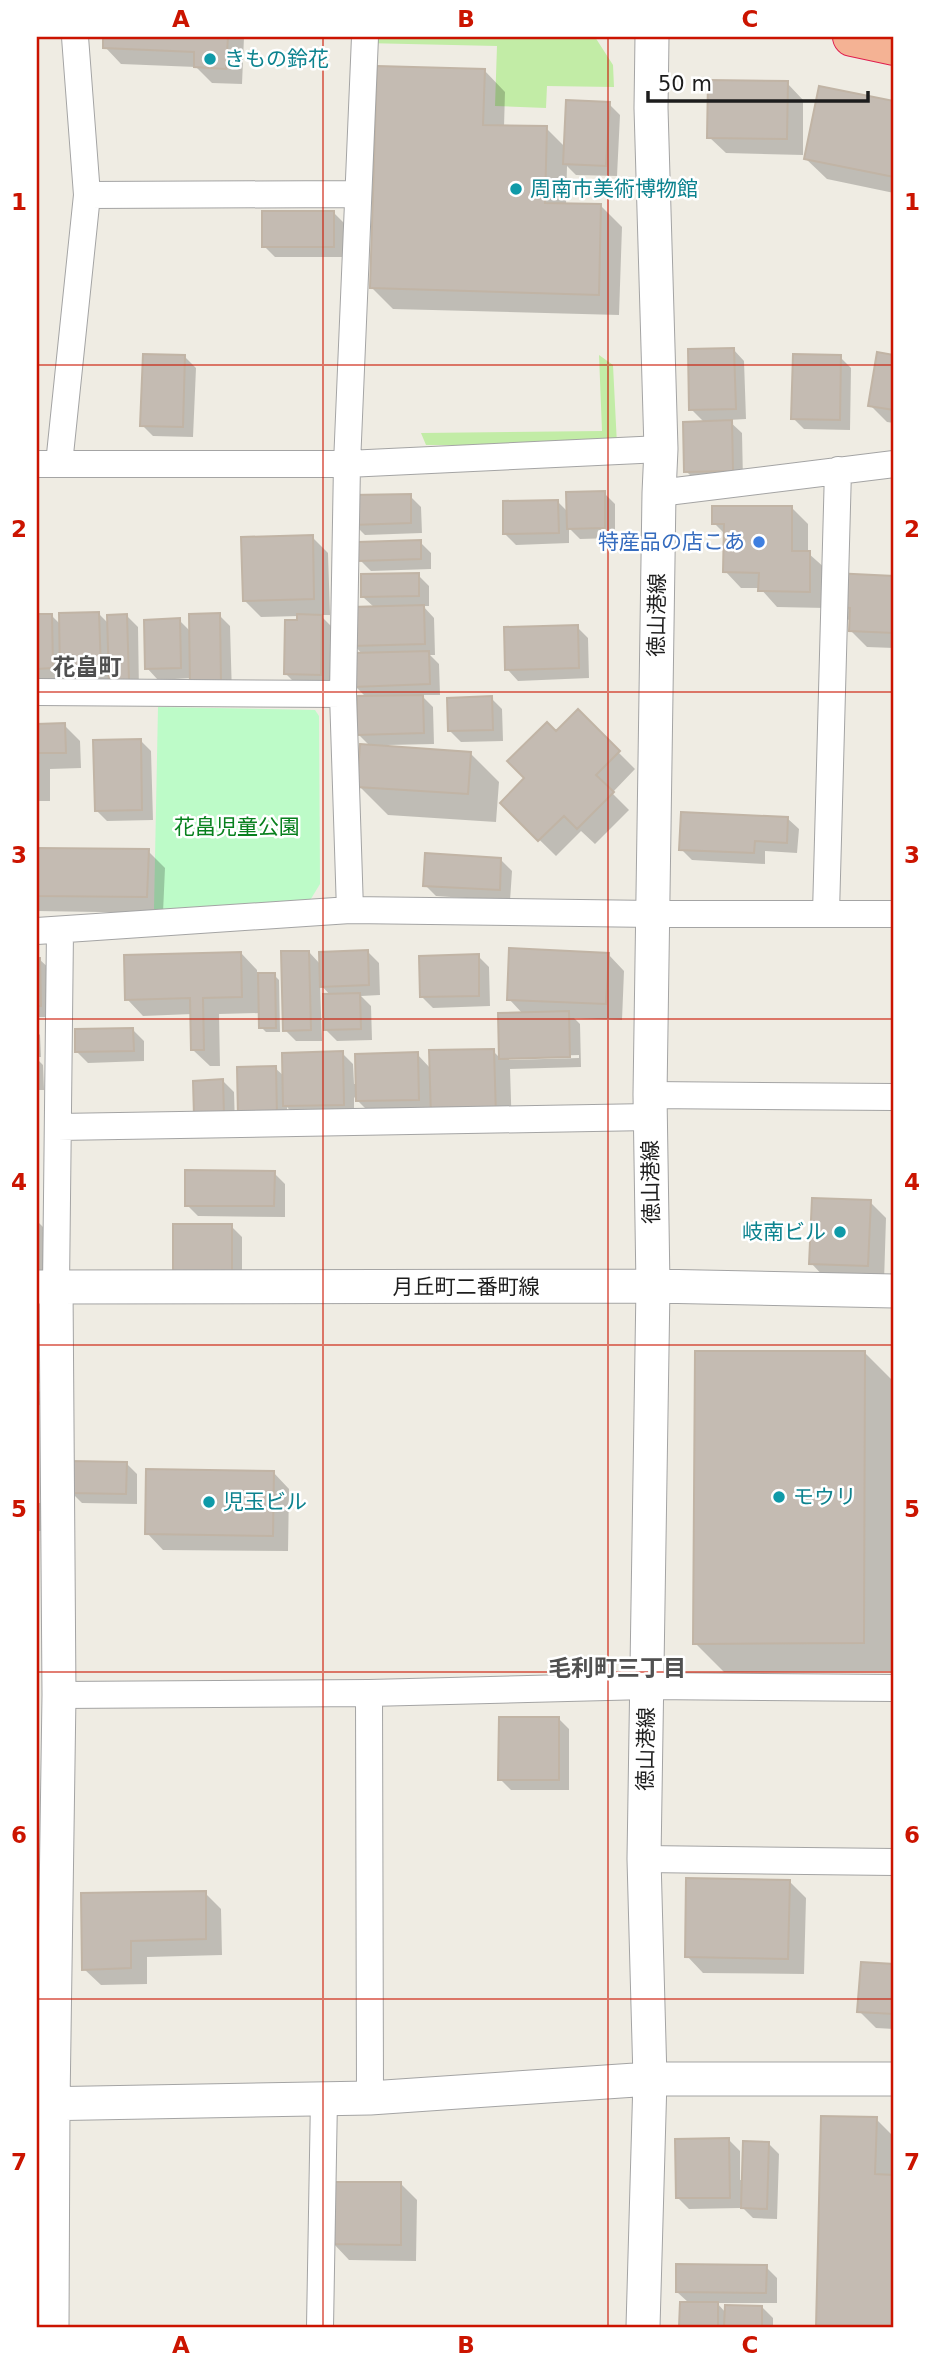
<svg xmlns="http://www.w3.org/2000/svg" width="931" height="2364" font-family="'DejaVu Sans','Noto Sans JP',sans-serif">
  <rect width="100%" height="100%" fill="#efece3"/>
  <path fill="#c2eca6" d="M366,37H595L613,65L614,87L547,86L546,108L495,106L497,46L364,43Z
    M599,355L613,365L617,445H426L421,433L602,431Z"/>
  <path fill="#bdfbc8" d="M158,707L315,710L319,716L320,884L309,902L291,910L154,909Z"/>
  <path fill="#0003" fill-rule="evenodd" d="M105,37H244L242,84L212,83L196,67L121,64L105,47Z
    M484,70L505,92L504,127L546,128L565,147L609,104L620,115L617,176L576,175L567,166L566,205L601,206L622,227L619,315L393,309L372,288Z
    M787,83L803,100V155L726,153L709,137Z
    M820,88L894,103V193L827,179L805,158Z
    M334,213L345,224V257H275L264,246Z
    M733,349L744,361L746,419L728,420L742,433L743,481L697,482L686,471L705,423L691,409Z
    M879,354L894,357V423L887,422L870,405Z
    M185,357L196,368L193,437L153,436L142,425Z
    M840,357L851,368L850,430L804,429L793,418Z
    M604,493L615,504V538L580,539L569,528V543L516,545L505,534L557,501L569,513Z
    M410,496L421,507L422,533L365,535L354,524Z
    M792,508L808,524V553L826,569V608L777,607L760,588H741L725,571V534L714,523Z
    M312,537L328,553L330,615H320L332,627L331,685H297L286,674L299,616L261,617L244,600Z
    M420,542L431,553V569L371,571L360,560Z
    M834,574L894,578V648L867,647L850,630L851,622L833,606Z
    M418,575L429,586V606H423L434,618L435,655H430L439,664L440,695H421L433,707L434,744L387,745V748L470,753L499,782L496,822L388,815L359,786L371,747L359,735L367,698L355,686L363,655L354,645L375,608L363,597Z
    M99,614L109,624L127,616L138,627L139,692L73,683L63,673V679L37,680V616L51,615L61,625Z
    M219,615L230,626L232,695L192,678L158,680L147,668L179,620L191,632Z
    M577,627L588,638L589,678L518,681L507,669Z
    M491,698L502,709L503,741L461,742L450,731Z
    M578,712L635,769L612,793L629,810L595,844L581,831L556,856L502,803L527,778L556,734Z
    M37,725H64L80,741L81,768L50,769V801H37Z
    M140,740L151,751L153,820L107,821L96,810Z
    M787,818L799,829L797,853L765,851V864L692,860L681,849Z
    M37,850L148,851L165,868L163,913L37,911Z
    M501,860L512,871L510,901L436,896L425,885Z
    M309,952L321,965L368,952L379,963L380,995L361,996L371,1006L372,1040L337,1041L326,1030L331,996L320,984L322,1041H296L285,1030Z
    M241,953L257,970V975H274L279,980L280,1032H266L261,1027V1013L219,1014L220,1066H210L193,1050L192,1014L143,1016L127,999Z
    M608,954L624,971L622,1020L574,1018L580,1024L581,1067L510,1069L512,1132L449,1134L433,1117L369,1112L354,1097V1115L296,1117L287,1107V1126L251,1128L275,1068L285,1077L342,1053L353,1064L354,1084H357L417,1054L431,1069L493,1051L500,1058L523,1014L509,999ZM579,1055V1058L509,1060V1057Z
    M478,956L489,967L490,1006L433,1008L422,997Z
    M37,959H39L51,970L52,1017H37Z
    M133,1030L144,1041V1061L88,1063L77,1052Z
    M37,1032L40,1035L41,1057H37Z
    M37,1059L43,1065L44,1090H37Z
    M223,1081L234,1092L235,1126H207Z
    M274,1173L285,1184V1217L198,1216L187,1205Z
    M870,1202L886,1218L884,1282L827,1280L811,1263Z
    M37,1221L53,1237L52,1278H37Z
    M231,1226L242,1237V1282L175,1272Z
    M37,1349L49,1360L50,1382L37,1383V1374L49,1373L48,1370H37Z
    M865,1353L893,1381L892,1671L724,1672L695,1643Z
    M37,1389L42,1394V1405H37Z
    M126,1463L137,1474V1504L82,1503L71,1492Z
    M273,1472L289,1489L288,1551L163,1550L147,1533Z
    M37,1503H41L52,1531H37Z
    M558,1718L569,1729V1790H511L500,1779Z
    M790,1882L806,1898L804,1974L703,1973L687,1956Z
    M205,1893L221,1909L222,1955L147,1957V1984L101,1985L84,1969Z
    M862,1963L894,1965V2029L876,2028L859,2011Z
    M823,2118L876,2119L894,2137V2327H818Z
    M729,2140L740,2151V2180H743L768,2143L779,2154L777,2219L753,2218L740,2205V2208L689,2209L678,2198Z
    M401,2184L417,2200L416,2261L349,2260L333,2243Z
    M766,2267L777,2278V2303H717L726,2313L762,2307L773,2318V2327H681L682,2303H689L677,2292Z"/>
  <path fill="#c4bbb2" stroke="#c1b4a5" stroke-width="2" d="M103,37H228L226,69L194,67V52L103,48Z
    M377,66L485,69L483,125L547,126L545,203L601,204L599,295L370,288Z
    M708,80L788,81L787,139L707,138Z
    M819,86L894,101V177L804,159Z
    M566,100L610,102L606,166L563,164Z
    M262,211H334V247H262Z
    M734,348L736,409L689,410L688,349Z
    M877,352L894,355V410L868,406Z
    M143,354L185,355L183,427L140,426Z
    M793,354L841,355L840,420L791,419Z
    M732,420L733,471L684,472L683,422Z
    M605,491V528L567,529L566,492Z
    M411,494V523L352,525L351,495Z
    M558,500L559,533L503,534V501Z
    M712,506H792V551H810V592L758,591L759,573L723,572L724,524H712Z
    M313,535L314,599L243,601L241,537Z
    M421,540V559L358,561V542Z
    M419,573V596L361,597V574Z
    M833,573L894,576V633L849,631L850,608L831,607Z
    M424,605L425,644L352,646L351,607Z
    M99,612L101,671L60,672L59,613Z
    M220,613L221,684L190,685L189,614Z
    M37,614H52L53,668L37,669Z
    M127,614L129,681L109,682L107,615Z
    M297,614L322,615L321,675L284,674L285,620H297Z
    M180,618L181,668L145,669L144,620Z
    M578,625L579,668L505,670L504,627Z
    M429,651L430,684L353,687L352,653Z
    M423,695L424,733L357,735V696Z
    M492,696L493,730L448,731L447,698Z
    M578,709L620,751L596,775L614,792L577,829L564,816L538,841L500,803L524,778L507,761L547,722L556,731Z
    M65,723L66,753H37V724Z
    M141,739L142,810L95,811L93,740Z
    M360,744L471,752L468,794L357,787Z
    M681,812L788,817L787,843L755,841L754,853L679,850Z
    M37,848L149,849L147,897L37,896Z
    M425,853L501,858L500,890L423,886Z
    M509,948L609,953L606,1004L507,1000Z
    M368,950L369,985L320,987L319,952Z
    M281,951H309L311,1030L283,1031Z
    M241,952L242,997L203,998L204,1050H191L190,998L125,1000L124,955Z
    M479,954V996L420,997L419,956Z
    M37,958H40L41,1006H37Z
    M258,973H275L276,1028H259Z
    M360,993L361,1029L324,1030L323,994Z
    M569,1011L570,1057L499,1059L498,1013Z
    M133,1028L134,1051L75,1052V1029Z
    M494,1049L496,1116L431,1118L429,1050Z
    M343,1051L344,1105L283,1106L282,1053Z
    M418,1052L419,1100L356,1101L355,1054Z
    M276,1066L277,1116L238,1117L237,1067Z
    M223,1079L224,1115L194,1116L193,1081Z
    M185,1170L275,1171L274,1206H185Z
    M812,1198L871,1200L868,1266L809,1264Z
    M173,1224H232V1272L173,1273Z
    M695,1351H865L864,1643L693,1644Z
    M70,1461L127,1462L126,1494L69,1493Z
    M146,1469L274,1471L273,1536L145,1534Z
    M499,1717H559V1780H498Z
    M686,1878L790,1880L788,1959L685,1957Z
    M206,1891V1939L131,1941V1968L82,1970L81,1893Z
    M861,1962L894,1964V2014L857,2012Z
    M821,2116L877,2117L875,2174L894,2175V2327H816Z
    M729,2138L730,2198H676L675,2139Z
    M743,2141L769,2142L767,2209L741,2208Z
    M331,2182H401V2245L331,2244Z
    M676,2264L767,2265L766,2293L676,2292Z
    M680,2302H718V2327H679Z
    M725,2305L762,2306V2327H724Z"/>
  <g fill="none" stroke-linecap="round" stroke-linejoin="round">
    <g stroke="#a4a4a4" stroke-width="28">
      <path id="minor" d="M87,195L357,194
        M37,464H347L661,449
        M59,464L87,195L75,37
        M659,493L894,464
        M37,692L343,694
        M350,910L343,694L347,464L365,37
        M826,913L838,470
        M37,931L350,910L653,914H894
        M650,1095L894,1097
        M58,1127L650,1117
        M56,1287L60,931
        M369,1693L370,2098
        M59,1695L369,1693L647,1686L894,1688
        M644,1859L894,1862
        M320,2327L324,2098"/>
    </g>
    <g stroke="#a4a4a4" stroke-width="35">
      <path id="tertiary" d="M37,1287L653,1286L894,1291
        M37,2104L370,2098L650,2079H894
        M52,2327L53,2104L59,1695L56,1287
        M643,2327L650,2079L644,1859L653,1286L650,1095L659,493L661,449L651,108L652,37"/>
    </g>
    <g stroke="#e01d4d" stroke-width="40">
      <path id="trunk" d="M852,37L894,46"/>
    </g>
    <use href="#minor" stroke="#fff" stroke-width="26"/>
    <use href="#tertiary" stroke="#fff" stroke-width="33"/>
    <use href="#trunk" stroke="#f4b294" stroke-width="38"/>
  </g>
  <path fill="none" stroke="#cb1400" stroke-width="2" stroke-opacity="0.55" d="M323,37V2327M608,37V2327M37,365H894M37,692H894M37,1019H894M37,1345H894M37,1672H894M37,1999H894"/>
  <g fill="#0f9aa8" stroke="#fff" stroke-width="2.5">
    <circle cx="210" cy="59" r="7"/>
    <circle cx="516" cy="189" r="7"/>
    <circle cx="840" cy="1232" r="7"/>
    <circle cx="779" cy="1497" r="7"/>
    <circle cx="209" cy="1502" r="7"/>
  </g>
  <circle fill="#3f7fe0" stroke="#fff" stroke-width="2.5" cx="759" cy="542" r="7"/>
  <g text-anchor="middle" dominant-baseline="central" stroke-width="5" stroke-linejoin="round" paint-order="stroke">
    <g font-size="21" fill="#0d838f" stroke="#fff" text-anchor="start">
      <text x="224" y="59">きもの鈴花</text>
      <text x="530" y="189">周南市美術博物館</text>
      <text x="826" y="1232" text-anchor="end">岐南ビル</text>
      <text x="793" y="1497">モウリ</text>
      <text x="223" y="1502">児玉ビル</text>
    </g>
    <g font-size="21" fill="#366cbe" stroke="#fff" text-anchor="end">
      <text x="745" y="542">特産品の店こあ</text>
    </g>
    <g font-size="21" fill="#1d1d1d" stroke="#fff">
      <text transform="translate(657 615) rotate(-89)">徳山港線</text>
      <text transform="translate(651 1182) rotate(-91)">徳山港線</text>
      <text x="466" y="1287">月丘町二番町線</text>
      <text transform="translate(646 1749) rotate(-89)">徳山港線</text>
    </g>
    <g font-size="21" fill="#07801d" stroke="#fff">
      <text x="237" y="827">花畠児童公園</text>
    </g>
    <g font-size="23" font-weight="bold" fill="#505050" stroke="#fff">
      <text x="87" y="667">花畠町</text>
      <text x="617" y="1668">毛利町三丁目</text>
    </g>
  </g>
  <rect width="931" height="2364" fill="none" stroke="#ffffff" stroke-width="77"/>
  <path d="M648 91v10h220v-10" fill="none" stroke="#1d1d1d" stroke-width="3.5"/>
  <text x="658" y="91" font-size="21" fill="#1d1d1d" stroke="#ffffff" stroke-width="5" paint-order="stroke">50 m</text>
  <rect x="38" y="38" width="854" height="2288" fill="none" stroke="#cb1400" stroke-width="2.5"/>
  <g font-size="23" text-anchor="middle" font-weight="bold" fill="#cb1400">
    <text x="181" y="27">A</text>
    <text x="466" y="27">B</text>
    <text x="750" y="27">C</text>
    <text x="19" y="210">1</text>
    <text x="912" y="210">1</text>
    <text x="19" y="537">2</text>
    <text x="912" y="537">2</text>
    <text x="19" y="863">3</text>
    <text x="912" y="863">3</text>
    <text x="19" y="1190">4</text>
    <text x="912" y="1190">4</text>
    <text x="19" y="1517">5</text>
    <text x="912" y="1517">5</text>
    <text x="19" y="1843">6</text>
    <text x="912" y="1843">6</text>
    <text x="19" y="2170">7</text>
    <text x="912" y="2170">7</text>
    <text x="181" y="2353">A</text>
    <text x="466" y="2353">B</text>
    <text x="750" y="2353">C</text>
  </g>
</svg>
